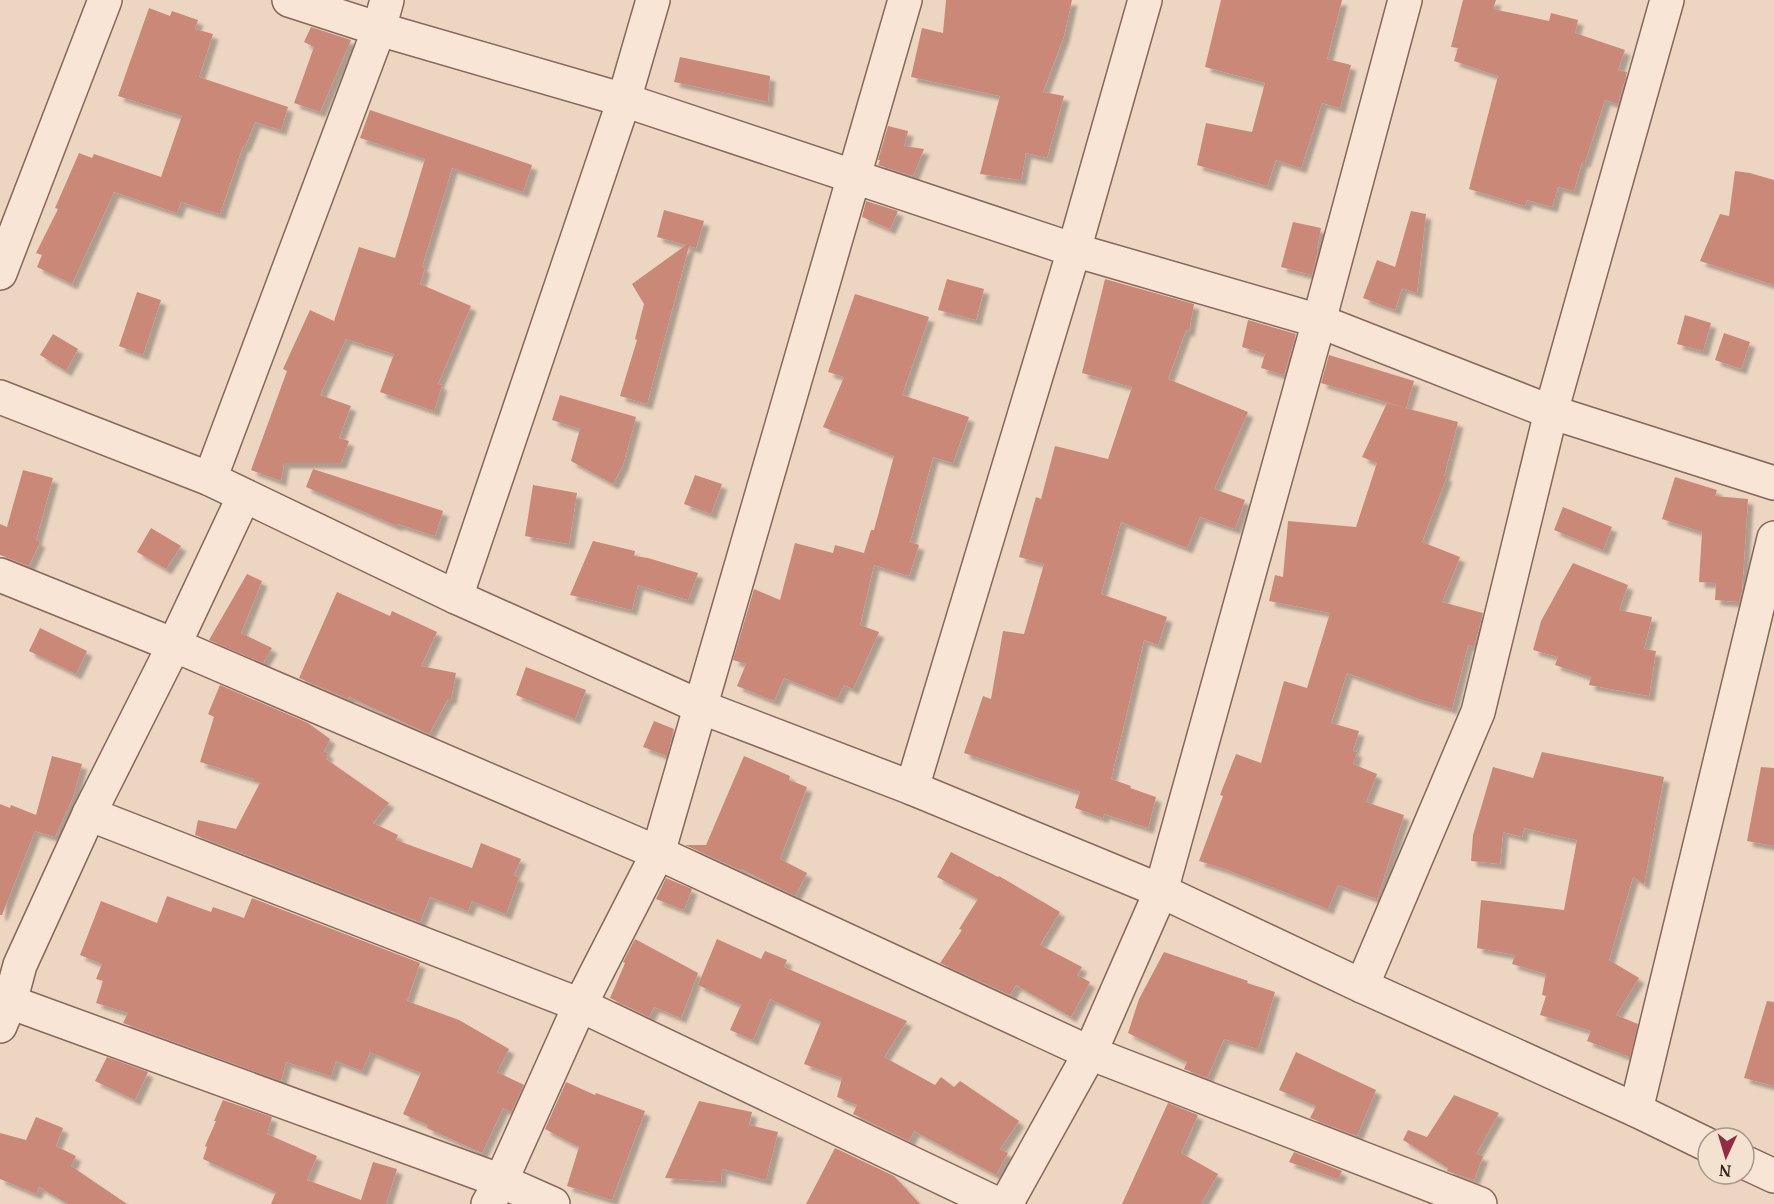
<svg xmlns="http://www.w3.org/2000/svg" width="1774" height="1204" font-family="'PT Serif',serif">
	<defs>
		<filter id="shadow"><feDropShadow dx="5.5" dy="5.5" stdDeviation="1.5" flood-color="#0004"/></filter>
	</defs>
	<rect width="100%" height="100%" fill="#ecd6c2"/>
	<g fill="#ca8879" filter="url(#shadow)">
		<path d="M946,0H1072L1064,36L1043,92L1064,96L1047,158L1026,153L1021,180L980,174L1000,96L911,77L922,28L943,33Z"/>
		<path d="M1221,0H1342L1327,59L1351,65L1340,108L1322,103L1301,168L1276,160L1267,186L1197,165L1206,123L1252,132L1265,83L1205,67Z"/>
		<path d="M1463,0H1496L1493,9L1549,21L1551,13L1578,20L1575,33L1625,50L1618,70L1627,72L1618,104L1605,100L1585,162H1582L1574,191L1558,187L1552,207L1527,200L1525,206L1469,189L1498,76L1454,61L1458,48L1451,47Z"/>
		<path d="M149,8L170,16L172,11L198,20L195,29L213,34L199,77L288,107L281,130L255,122L245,147L243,146L220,214L181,202L177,213L114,192L72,284L37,267L42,255L36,253L58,209L55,208L79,153L92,158L94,154L161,177L182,116L118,96Z"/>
		<path d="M311,27L351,40L320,112L294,103L314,47L304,42Z"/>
		<path d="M680,57L770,76L768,102L674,82Z"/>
		<path d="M370,110L532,165L523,192L452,168L422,267L425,268L420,284L471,306L438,384L442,385L434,411L380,392L394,354L346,339L320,395L351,406L339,438L349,441L341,463H284L281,481L251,470L287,371L283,369L310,310L334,321L359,247L395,258L425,159L360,138Z"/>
		<path d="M888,126L908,131L904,146L924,149L913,176L878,165L880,160H878Z"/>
		<path d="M1735,171L1750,173L1774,180V285L1700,261L1720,214L1729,216Z"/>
		<path d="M866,201L898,211L890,229L862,217Z"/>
		<path d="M664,210L704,221L696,248L689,246L647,404L620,396L637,340L635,339L644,304L632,284L686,245L657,237Z"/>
		<path d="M1411,211L1426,214L1417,293L1402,288L1395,310L1363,298L1377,260L1395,267Z"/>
		<path d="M1293,222L1321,228L1317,249H1318L1312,275L1281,267Z"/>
		<path d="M947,279L984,289L976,320L938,310Z"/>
		<path d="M1105,279L1194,304L1189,331L1186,330L1168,379L1248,412L1214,489L1245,500L1235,529L1200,517L1187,548L1121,522L1101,594L1167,617L1158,645L1144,640L1111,779L1131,786L1130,788L1156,797L1148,828L1104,814L1103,818L1075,808L1080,792L964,753L983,696L991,699L1003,631L1024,634L1044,564L1019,557L1036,497L1041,499L1055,446L1108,459L1132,387L1082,373Z"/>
		<path d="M137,292L161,300L143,355L119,346Z"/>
		<path d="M855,294L929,317L902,395L969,417L953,463L933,457L910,542L919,545L909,576L874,565L860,625L879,632L853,689L844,685L837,699L784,678L774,701L737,686L746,664L733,660L754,589L780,600L795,543L833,553L835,545L864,553L871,530H874L894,456L823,427L844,377L828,372Z"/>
		<path d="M1685,315L1711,323L1703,351L1677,344Z"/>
		<path d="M1248,320L1296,334L1284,375L1261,368L1265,354L1242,347Z"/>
		<path d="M1724,333L1750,342L1741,369L1715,360Z"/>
		<path d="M53,334L78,349L66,371L40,355Z"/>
		<path d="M1329,355L1414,381L1406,408L1321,383Z"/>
		<path d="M560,395L636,417L623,465L613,484L571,461L580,429L552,420Z"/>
		<path d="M1387,403L1458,422L1444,476H1447L1422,542L1460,557L1442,602L1483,613L1474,647L1468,645L1452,709L1422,700L1347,673L1331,723L1359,731L1353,751L1357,752L1353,764L1377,774L1366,802L1404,815L1377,899L1338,885L1328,909L1225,869L1199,861L1223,796L1220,795L1236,754L1261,763L1284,681L1307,688L1330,613L1269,601L1275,575L1283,577L1288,521L1356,527L1377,463L1362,457Z"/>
		<path d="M313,469L443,511L435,536L398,524L397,526L306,487Z"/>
		<path d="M23,470L53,478L36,540L40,542L29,566L0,555V524L7,527Z"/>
		<path d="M695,475L722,484L711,514L684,504Z"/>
		<path d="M1675,477L1717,490L1715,496L1748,499L1742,591L1739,602L1715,600L1716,583L1699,582L1702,532L1662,519Z"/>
		<path d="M533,485L577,493L569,544L525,536Z"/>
		<path d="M1563,507L1612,527L1603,550L1554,530Z"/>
		<path d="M151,528L181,546L166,569L137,552Z"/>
		<path d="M593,541L635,551L634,556L648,558L698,573L688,600L638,585L632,610L570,595Z"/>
		<path d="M1573,563L1628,585L1619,610L1652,617L1644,649L1656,651L1649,696L1589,685L1591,677L1555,665L1558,657L1533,650L1541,621Z"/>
		<path d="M247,574L262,581L241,633L272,648L263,663L209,640Z"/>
		<path d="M337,592L390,616L392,611L437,632L421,666L456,673L451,699H448L429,734L349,697L348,699L299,678Z"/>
		<path d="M40,628L87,651L76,674L29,651Z"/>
		<path d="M526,667L586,690L575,719L516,695Z"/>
		<path d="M220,685L308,723L330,739L324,751L328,753L326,759L389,803L373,823L398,835L396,840L472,868L481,843L521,859L514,875L519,878L506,914L472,901L468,911L430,897L420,922L195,835L198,820L236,829L260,783L253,781L254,779L200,762L214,717L208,714Z"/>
		<path d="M654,721L674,729L667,756L643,747Z"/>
		<path d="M1542,752L1664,777L1644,884L1633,877L1609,960L1639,978L1616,1015L1638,1024L1630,1057L1587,1041L1591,1031L1540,1015L1546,996L1542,995L1546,974L1512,964L1515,955L1477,948L1481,900L1564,910L1577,840L1524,828L1522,837L1503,832L1500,864L1471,861L1473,835L1493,767L1533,778Z"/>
		<path d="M52,756L82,764L73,797L55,837L35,831L2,915H0V804L10,808L11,805L36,815Z"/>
		<path d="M744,756L790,776L789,780L807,787L780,859L807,873L795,896L741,869L740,870L685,845H706Z"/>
		<path d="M1761,767L1774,768V846L1747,841Z"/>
		<path d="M951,852L998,877L999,876L1060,912L1040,945L1082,967L1077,975L1090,982L1071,1017L1016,985L1010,995L940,963L962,930L959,929L978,899L937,877Z"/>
		<path d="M666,878L692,889L684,910L656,899Z"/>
		<path d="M167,896L211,912L213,907L244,918L252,898L420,963L407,1001L459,1020L509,1049L497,1072L524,1085L511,1112L503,1108L482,1153L427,1128L428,1125L403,1114L421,1073L370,1052L362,1071L336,1061L331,1076L286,1062L281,1081L123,1023L128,1013L96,1003L103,981L96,979L102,964L80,955L101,901L157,923Z"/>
		<path d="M635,939L698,973L681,1018L654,1007L649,1017L610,998L625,963L623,962Z"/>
		<path d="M717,939L761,959L765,951L787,960L784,967L907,1021L884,1057L935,1085L941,1077L954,1087L960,1081L1019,1121L1000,1149L1008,1153L996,1175L914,1131L909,1141L853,1114L857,1105L837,1097L842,1078L804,1064L821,1022L770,999L753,1040L730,1030L741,1005L698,985Z"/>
		<path d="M1164,952L1248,981L1247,983L1275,992L1258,1049L1224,1039L1207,1078L1184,1069L1187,1062L1128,1033L1139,999Z"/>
		<path d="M1767,1001L1774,1002V1086L1744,1078Z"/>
		<path d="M1296,1052L1376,1090L1357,1136L1310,1118L1316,1106L1279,1090Z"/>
		<path d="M107,1057L148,1072L135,1100L95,1081Z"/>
		<path d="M566,1082L595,1095L596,1093L645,1111L612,1200L567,1186L579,1147L545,1129Z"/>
		<path d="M1454,1095L1499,1113L1476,1154L1483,1156L1474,1180L1447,1171L1448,1168L1403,1140L1408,1130L1427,1137Z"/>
		<path d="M223,1100L272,1117L267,1134L317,1156L307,1180L361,1200L373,1162L397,1169L386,1204H271L276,1192L203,1159L207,1147L205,1146L216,1121H214Z"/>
		<path d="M699,1101L752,1112L749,1125L778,1132L766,1180L722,1169L721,1182L665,1178Z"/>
		<path d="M1168,1103L1198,1115L1181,1153L1218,1174L1201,1204H1122Z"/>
		<path d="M36,1117L63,1128L56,1146L76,1156L71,1166L127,1204H68L39,1187L36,1194L0,1179V1133L26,1140Z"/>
		<path d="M835,1148L894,1176L920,1204H806Z"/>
		<path d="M1294,1152L1342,1171L1338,1179L1289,1162Z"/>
	</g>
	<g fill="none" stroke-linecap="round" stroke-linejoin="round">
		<defs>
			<g id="minor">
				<path d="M289,0L379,29L624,100L1074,250L1319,321L1551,412L1774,483"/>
				<path d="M0,273L105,0"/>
				<path d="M0,397L210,479L456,597L701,707L912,788L1161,891L1362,986L1636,1110L1708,1145"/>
				<path d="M210,479L379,29L387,0"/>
				<path d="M0,575L174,645L658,853L1090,1053L1480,1204"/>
				<path d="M456,597L624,100L653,0"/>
				<path d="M912,788L1074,250L1145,0"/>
				<path d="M89,814L580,1005L997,1204"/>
				<path d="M1362,986L1478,712L1551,412L1667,0"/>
				<path d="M10,1002L501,1181L553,1204"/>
				<path d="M0,1026L10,1002L20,965L89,814L174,645L244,496"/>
				<path d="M1636,1110L1774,538"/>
				<path d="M1744,1162L1774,1176"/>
				<path d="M488,1204L501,1181L580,1005L658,853L905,0"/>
				<path d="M1006,1204L1090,1053L1161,891L1319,321L1405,0"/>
			</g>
		</defs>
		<use href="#minor" stroke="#86675a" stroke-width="36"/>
		<use href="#minor" stroke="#f8e5d5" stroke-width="33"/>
	</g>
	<g transform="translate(1726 1156) rotate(184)"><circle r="28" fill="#f4e2d1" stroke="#a89689" stroke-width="1.5"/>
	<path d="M0-4.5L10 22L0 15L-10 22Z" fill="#932b44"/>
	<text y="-9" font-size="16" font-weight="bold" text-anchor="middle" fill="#36241e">N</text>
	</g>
</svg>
